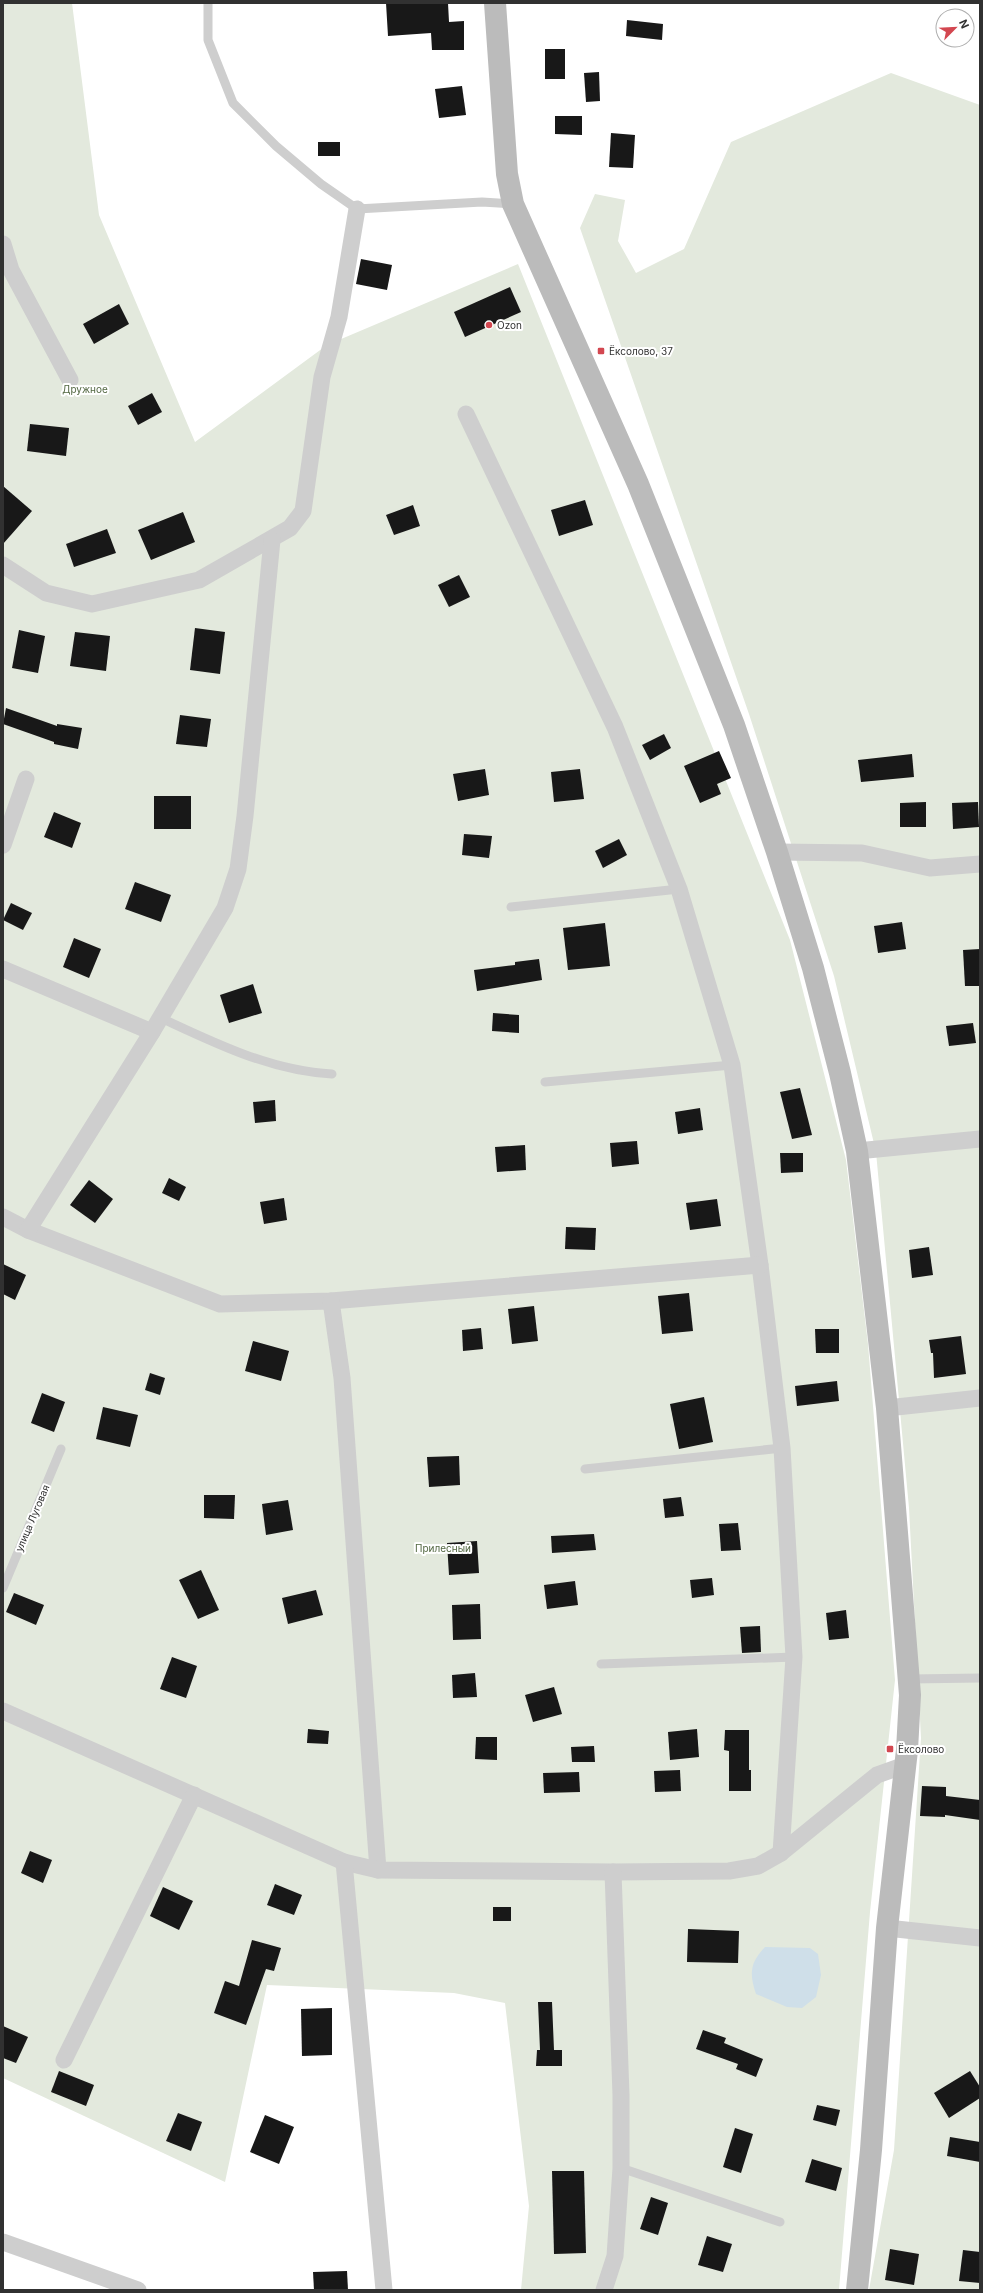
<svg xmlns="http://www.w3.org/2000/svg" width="983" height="2293" font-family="Inter,sans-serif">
	<rect width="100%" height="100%" fill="#fff"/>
	<g fill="#e3e9dd">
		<path d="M3,3H72L99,215L195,442L327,345L518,264L790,940L846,1160L868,1344L895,1680L870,1912L839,2290H521L529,2206L505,2003L454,1993L267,1985L225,2182L3,2078Z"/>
		<path d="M891,73L980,105V2290H869L894,2150L921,1738L909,1508L876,1152L834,976L749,714L580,228L595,194L625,200L618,241L636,273L684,249L731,142Z"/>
	</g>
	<path fill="#cfdfe9" d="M765,1947L810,1948L818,1954L821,1975L816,1997L802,2008L787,2007L756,1994C749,1973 750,1963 765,1947Z"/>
	<g fill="#181818">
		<path d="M386,3H448L449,22L464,21V50H432L431,33L388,36Z"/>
		<path d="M627,20L663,24L662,40L626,36Z"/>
		<rect x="545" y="49" width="20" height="30"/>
		<path d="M599,72L600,101L586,102L584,73Z"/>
		<path d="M462,86L466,115L439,118L435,89Z"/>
		<path d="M555,116H582V135L555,134Z"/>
		<path d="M611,133L635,135L633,168L609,167Z"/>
		<rect x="318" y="142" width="22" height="14"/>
		<path d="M361,259L392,265L387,290L356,284Z"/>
		<path d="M510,287L521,312L465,337L454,312Z"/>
		<path d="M119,304L129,324L94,344L83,324Z"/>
		<path d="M152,393L162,412L138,425L128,406Z"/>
		<path d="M30,424L69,428L66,456L27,451Z"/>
		<path d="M3,486L32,511L3,544Z"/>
		<path d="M585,500L593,525L559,536L551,510Z"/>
		<path d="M413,505L420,526L394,535L386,515Z"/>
		<path d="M183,512L195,542L151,560L138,530Z"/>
		<path d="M107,529L116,553L74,567L66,544Z"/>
		<path d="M459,575L470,597L449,607L438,585Z"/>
		<path d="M195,628L225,632L220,674L190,670Z"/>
		<path d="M19,630L45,636L38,673L12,668Z"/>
		<path d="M75,632L110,636L106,671L70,666Z"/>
		<path d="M6,708L57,726V724L82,728L78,749L54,744V742L3,724Z"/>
		<path d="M180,715L211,719L207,747L176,744Z"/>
		<path d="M664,734L671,748L650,760L642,745Z"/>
		<path d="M719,751L731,778L717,784L721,794L700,803L684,766Z"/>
		<path d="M912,754L914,777L861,782L858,760Z"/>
		<path d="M485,769L489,795L458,801L453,774Z"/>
		<path d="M580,769L584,799L554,802L551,772Z"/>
		<rect x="154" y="796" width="37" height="33"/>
		<path d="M926,802V827H900V803Z"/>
		<path d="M978,802L979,827L953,829L952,803Z"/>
		<path d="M54,812L81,823L72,848L44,837Z"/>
		<path d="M464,834L492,836L489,858L462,855Z"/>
		<path d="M619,839L627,855L603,868L595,851Z"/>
		<path d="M135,882L171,895L161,922L125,909Z"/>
		<path d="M11,903L32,913L23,930L3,920Z"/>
		<path d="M902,922L906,949L878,953L874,926Z"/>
		<path d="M605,923L610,966L568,970L563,928Z"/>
		<path d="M74,938L101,949L89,978L63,967Z"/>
		<path d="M980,949V986H965L963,950Z"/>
		<path d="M539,959L542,980L477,991L474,970L515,965V962Z"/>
		<path d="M253,984L262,1013L229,1023L220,995Z"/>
		<path d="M493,1013L519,1015V1033L492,1031Z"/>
		<path d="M973,1023L976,1043L949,1046L946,1026Z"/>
		<path d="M800,1088L812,1135L792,1139L780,1092Z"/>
		<path d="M275,1100L276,1121L255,1123L253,1102Z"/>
		<path d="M700,1108L703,1130L678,1134L675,1112Z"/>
		<path d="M637,1141L639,1164L612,1167L610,1143Z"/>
		<path d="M525,1145L526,1170L497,1172L495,1147Z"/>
		<path d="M780,1153H803V1172L781,1173Z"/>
		<path d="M169,1178L186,1187L179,1201L162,1193Z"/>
		<path d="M89,1180L113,1199L95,1223L70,1205Z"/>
		<path d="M284,1198L287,1220L264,1224L260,1202Z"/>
		<path d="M717,1199L721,1226L690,1230L686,1203Z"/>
		<path d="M566,1227L596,1228L595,1250L565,1249Z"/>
		<path d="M929,1247L933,1275L912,1278L909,1250Z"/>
		<path d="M3,1264L26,1275L15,1300L3,1294Z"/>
		<path d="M689,1293L693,1331L662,1334L658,1296Z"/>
		<path d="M534,1306L538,1341L512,1344L508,1309Z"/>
		<path d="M481,1328L483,1349L463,1351L462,1330Z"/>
		<path d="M815,1329H839V1353H816Z"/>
		<path d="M961,1336L966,1374L934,1378L933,1353H931L929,1340Z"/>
		<path d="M253,1341L289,1351L281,1381L245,1371Z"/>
		<path d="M150,1373L165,1378L160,1395L145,1390Z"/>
		<path d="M837,1381L839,1401L797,1406L795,1386Z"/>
		<path d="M42,1393L65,1402L54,1432L31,1423Z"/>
		<path d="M704,1397L713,1442L679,1449L670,1404Z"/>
		<path d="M103,1407L138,1415L130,1447L96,1439Z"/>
		<path d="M459,1456L460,1485L429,1487L427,1457Z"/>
		<path d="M204,1495H235L234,1519L204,1518Z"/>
		<path d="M681,1497L684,1516L665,1518L663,1499Z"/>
		<path d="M288,1500L293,1530L266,1535L262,1504Z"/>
		<path d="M738,1523L741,1550L721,1551L719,1524Z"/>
		<path d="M594,1534L596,1550L552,1553L551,1536Z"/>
		<path d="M477,1541L479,1573L449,1575L447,1543Z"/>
		<path d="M201,1570L219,1610L198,1619L179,1580Z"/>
		<path d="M712,1578L714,1595L692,1598L690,1580Z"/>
		<path d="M575,1581L578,1605L547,1609L544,1585Z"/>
		<path d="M316,1590L323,1615L288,1624L282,1598Z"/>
		<path d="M14,1593L44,1605L36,1625L6,1612Z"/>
		<path d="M480,1604L481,1639L453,1640L452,1605Z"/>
		<path d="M846,1610L849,1638L829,1640L826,1613Z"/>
		<path d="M760,1626L761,1652L742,1653L740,1627Z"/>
		<path d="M172,1657L197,1666L186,1698L160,1689Z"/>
		<path d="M475,1673L477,1697L453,1698L452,1675Z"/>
		<path d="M554,1687L562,1714L533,1722L525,1695Z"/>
		<path d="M308,1729L329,1731L328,1744L307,1743Z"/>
		<path d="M697,1729L699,1757L670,1760L668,1732Z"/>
		<path d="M725,1730H749V1770H751V1791H729V1751L724,1750Z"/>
		<path d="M476,1737H497V1760L475,1759Z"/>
		<path d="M594,1746L595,1762H572L571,1747Z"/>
		<path d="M680,1770L681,1791L655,1792L654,1771Z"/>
		<path d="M579,1772L580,1792L544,1793L543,1773Z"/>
		<path d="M922,1786L946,1787V1796L980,1800V1820L945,1815V1817L920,1816Z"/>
		<path d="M30,1851L52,1860L43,1883L21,1873Z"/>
		<path d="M275,1884L302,1895L294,1915L267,1905Z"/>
		<path d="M163,1887L193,1901L179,1930L150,1916Z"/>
		<rect x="493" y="1907" width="18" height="14"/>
		<path d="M688,1929L739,1931L738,1963L687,1962Z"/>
		<path d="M252,1940L281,1948L274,1971L266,1969L246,2025L214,2013L225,1981L239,1986Z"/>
		<path d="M538,2002H552L554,2050H562V2066H536L537,2050H540Z"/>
		<path d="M332,2008V2055L302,2056L301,2009Z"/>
		<path d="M3,2026L28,2037L16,2063L3,2058Z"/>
		<path d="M703,2030L726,2038L724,2043L763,2059L756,2077L736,2069L738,2064L696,2049Z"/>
		<path d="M59,2071L94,2085L86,2106L51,2092Z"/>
		<path d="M970,2071L980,2087V2098L949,2118L934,2093Z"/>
		<path d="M817,2105L840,2110L836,2126L813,2120Z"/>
		<path d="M178,2113L202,2122L191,2151L166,2141Z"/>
		<path d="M265,2115L294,2127L279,2164L250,2152Z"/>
		<path d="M735,2128L753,2134L741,2173L723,2167Z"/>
		<path d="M950,2137L980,2142V2162L947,2156Z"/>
		<path d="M812,2159L842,2168L836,2191L805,2182Z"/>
		<path d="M552,2171H584L586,2253L554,2254Z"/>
		<path d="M651,2197L668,2203L658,2235L640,2229Z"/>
		<path d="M707,2236L732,2244L723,2272L698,2265Z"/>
		<path d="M890,2249L919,2254L914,2285L885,2280Z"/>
		<path d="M963,2250L980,2252V2283L959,2281Z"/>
		<path d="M347,2271L348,2290H314L313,2272Z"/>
	</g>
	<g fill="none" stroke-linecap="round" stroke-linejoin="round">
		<g stroke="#cecece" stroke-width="9">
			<path d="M208,3V40L233,103L276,146L321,184L357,209L482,202L513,204"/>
			<path d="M511,907L679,889"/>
			<path d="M161,1018C215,1043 271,1071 332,1074"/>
			<path d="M545,1082L732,1065"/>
			<path d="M585,1469L782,1448"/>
			<path d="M3,1588L61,1449"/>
			<path d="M601,1664L794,1657"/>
			<path d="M910,1679L980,1678"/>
			<path d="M621,2168L780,2222"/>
		</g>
		<g stroke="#cecece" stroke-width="17">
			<path d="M3,244L11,270L70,380"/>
			<path d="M466,414L615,727L679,889L732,1065L760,1265L782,1448L794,1657L781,1853"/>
			<path d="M3,565L46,593L92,604L199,580L290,528L303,511L322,377L339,317L357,209"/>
			<path d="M3,845L26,779"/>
			<path d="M777,852L862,853L930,868L980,864"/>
			<path d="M3,969L152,1032"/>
			<path d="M857,1151L980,1139"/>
			<path d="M3,1217L28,1230L220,1304L331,1301L760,1265"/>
			<path d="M28,1230L152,1032L225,908L238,869L245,816L272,540"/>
			<path d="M331,1301L342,1378L378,1870"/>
			<path d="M887,1408L980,1398"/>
			<path d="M3,1711L344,1862L378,1870L613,1872L729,1871L758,1866L781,1853L877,1775L905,1765"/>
			<path d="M344,1862L384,2290"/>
			<path d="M887,1928L980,1938"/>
			<path d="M64,2060L194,1795"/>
			<path d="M3,2242L138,2290"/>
			<path d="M604,2290L615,2256L621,2168V2095L613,1872"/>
		</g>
		<path stroke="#bbb" stroke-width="22" d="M495,3L507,174L513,204L638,484L734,725L777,852L813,968L840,1073L857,1151L887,1408L910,1695L907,1750L887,1928L871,2150L857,2290"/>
	</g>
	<g fill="#d34750" stroke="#fff" stroke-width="1.5">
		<circle cx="489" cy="325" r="4"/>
		<rect x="597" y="347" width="8" height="8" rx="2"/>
		<rect x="886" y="1745" width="8" height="8" rx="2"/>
	</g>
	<g text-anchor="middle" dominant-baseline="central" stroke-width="4" stroke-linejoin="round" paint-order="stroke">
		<g font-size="10" fill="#313131" stroke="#fff" text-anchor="start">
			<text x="497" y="325">Ozon</text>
			<text x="609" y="351">Ёксолово, 37</text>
			<text x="898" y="1749">Ёксолово</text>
		</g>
		<g font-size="10" fill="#536842" stroke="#fff">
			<text x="85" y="389">Дружное</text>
			<text x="443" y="1548">Прилесный</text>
		</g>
		<g font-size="10" fill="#313131" stroke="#fff">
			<text transform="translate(32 1518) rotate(-67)">улица Луговая</text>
		</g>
	</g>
	<rect width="983" height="2293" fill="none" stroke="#313131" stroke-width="8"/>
	<g transform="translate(955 28) rotate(66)"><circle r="19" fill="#ffffff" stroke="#adadad"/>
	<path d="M0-3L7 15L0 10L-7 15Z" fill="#d34750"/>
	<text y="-6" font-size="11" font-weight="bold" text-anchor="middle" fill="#313131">N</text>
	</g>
</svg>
